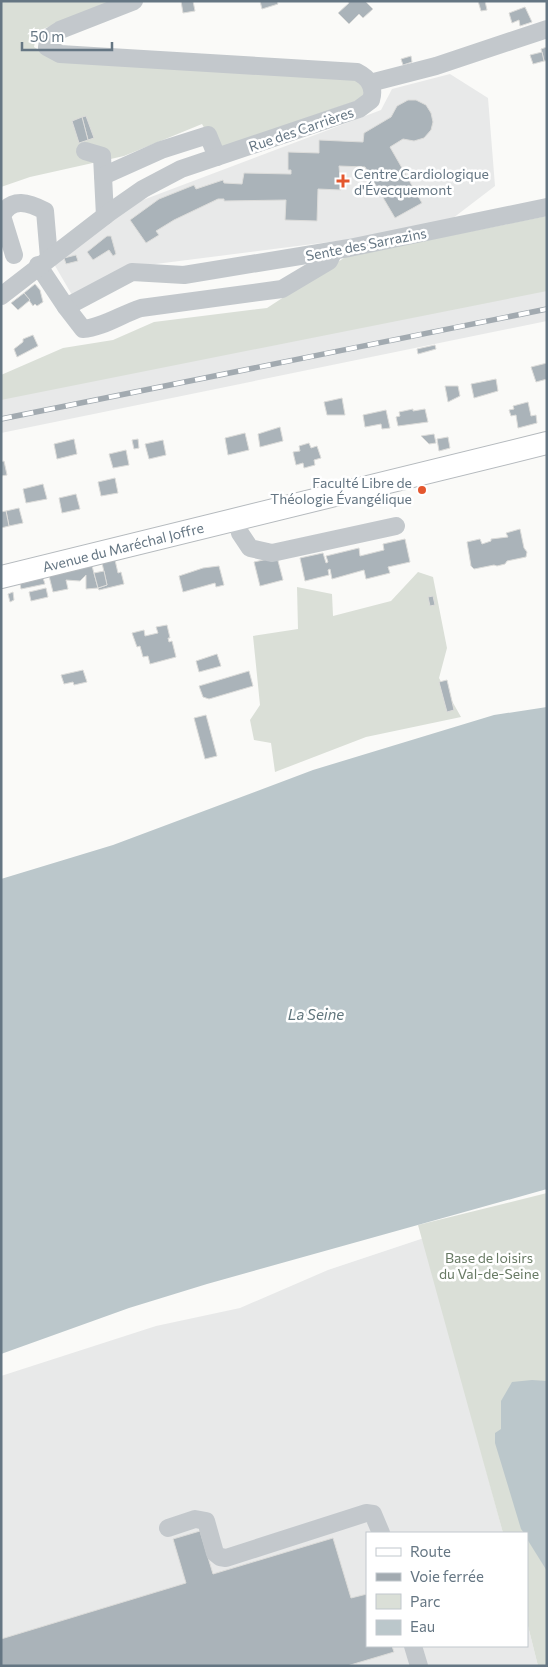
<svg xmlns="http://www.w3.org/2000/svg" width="548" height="1667" font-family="Commissioner,sans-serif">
	<rect width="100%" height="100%" fill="#fafaf8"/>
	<g fill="#e8e9e9">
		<path d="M450,74L488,98L495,186L440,228L124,268L72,295L54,264L127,206L381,110L392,89Z"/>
		<path d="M547,280V321L1,433V394Z"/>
		<path d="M424,1238L503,1533H367V1646H527V1622L538,1666H1V1376L156,1326L240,1308L328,1270Z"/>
	</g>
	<g fill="#dadfd7">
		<path d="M1,1H115L43,29L36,37L34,47L45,54L356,78L364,90L362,99L216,149L202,124L124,156L30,177L1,187Z"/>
		<path d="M547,216V291L1,400V375L63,348L113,340L154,322L267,308L347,256Z"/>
		<path d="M418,572L433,577L447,648L439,678L461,717L366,737L275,772L271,743L254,740L250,720L260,705L253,636L298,629L297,587L332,594L333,616L391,601Z"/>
		<path d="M547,1193V1666H538L527,1622V1533H503L418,1225Z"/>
	</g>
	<g fill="#bbc7cb">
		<path d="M547,707V1189L207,1284L129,1308L1,1354V879L113,845L313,770L494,715Z"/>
		<path d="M532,1380L547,1381V1571L527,1539V1533H524L521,1529L495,1443V1433L501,1429V1401L512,1382Z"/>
	</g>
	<g fill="#aab3b9" stroke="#dcdcda">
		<path d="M181,1H193L195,11L183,13Z"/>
		<path d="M260,1H277L278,4L262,9Z"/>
		<path d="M348,1H365L373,9L363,18L359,14L349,24L338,13L349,3Z"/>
		<path d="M478,1H485L487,10L481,11Z"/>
		<path d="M525,7L532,22L520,26L519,20L512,23L509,13Z"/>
		<path d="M547,47V61H544L541,49Z"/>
		<path d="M542,52L544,61L533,64L530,55Z"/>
		<path d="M411,56L412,62L403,65L401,59Z"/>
		<path d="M408,100H416L426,105L431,113L433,122L431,130L424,138L414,141L403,139L390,147L422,203L395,218L365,167L339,166L341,190L318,189L317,221L285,220L286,200L224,201V199H218L174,220L156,231L159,235L146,243L130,220L159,199L194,185L196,189L223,180L224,183L242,184L244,173L291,174V170H288V152L319,153V140L363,142L364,133L391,117L397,106Z"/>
		<path d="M86,116L94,138L88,140L82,117Z"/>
		<path d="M82,117L88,140L79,143L72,121Z"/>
		<path d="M107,236H111L116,254L113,256L109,250L93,260L87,252Z"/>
		<path d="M76,255L78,261L66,264L64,258Z"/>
		<path d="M35,284L40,290L43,302L37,306L35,304L33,306L24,293Z"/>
		<path d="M24,293L30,300L18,310L11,303Z"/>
		<path d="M33,335L38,346L17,357L14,349L23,342V339Z"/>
		<path d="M435,345L436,349L418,354L417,349Z"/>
		<path d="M547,363V379L536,382L531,367Z"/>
		<path d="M496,379L498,391L474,398L471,384Z"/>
		<path d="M445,386H458L460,396L448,402Z"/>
		<path d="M342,398L345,415H327L324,402Z"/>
		<path d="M528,402L531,416L536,415L537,423L518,428L516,415L511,416L509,410L514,409L513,406Z"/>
		<path d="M413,409V411L425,409L428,422L398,426L396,417L400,416L399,412Z"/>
		<path d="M386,410L390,428L382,429L381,424L365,427L363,415Z"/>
		<path d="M280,427L283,441L260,447L258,434Z"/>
		<path d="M245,433L249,450L228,455L225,438Z"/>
		<path d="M434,434L436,443L429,444L421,436Z"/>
		<path d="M448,437L450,448L439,451L437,439Z"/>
		<path d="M74,439L77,454L57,459L54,444Z"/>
		<path d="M138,439L139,448L134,449L132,440Z"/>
		<path d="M163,440L166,455L149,459L145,444Z"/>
		<path d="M309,443L311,448L317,446L321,458L314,460L315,465L304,468L303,463L296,465L293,452L300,451L299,446Z"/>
		<path d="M126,450L129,465L113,468L109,454Z"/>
		<path d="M4,461L7,475L1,476V462Z"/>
		<path d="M115,478L118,493L101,496L98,482Z"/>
		<path d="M43,484L47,499L26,503L23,489Z"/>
		<path d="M76,494L80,509L62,513L59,498Z"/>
		<path d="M19,508L23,523L9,526L6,511Z"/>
		<path d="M6,511L9,526L1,528V512Z"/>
		<path d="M520,529L524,548L527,552L526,557L507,561L505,564L497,566L494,565L474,569L471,566L467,542L480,539L482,544L491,541V539L508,537L506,533Z"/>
		<path d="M405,539L410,562L388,567L390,573L366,579L364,570L332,579L330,569L328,570L329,575L305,581L300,558L323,553L326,563L328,562L326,556L359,548L360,556L384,550L383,544Z"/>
		<path d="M277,557L283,580L260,586L254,562Z"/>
		<path d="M115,560L118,573L121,572L124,584L99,590L98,588L107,585L102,563Z"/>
		<path d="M92,566L98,588L86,589V575L80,581L66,580L68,589L53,592L49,576Z"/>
		<path d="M219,566L224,585L216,587L215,583L183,592L179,576L203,568Z"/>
		<path d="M104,571L107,585L98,588L94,573Z"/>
		<path d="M43,578L45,584L21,589L20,584Z"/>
		<path d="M46,588L48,597L31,601L29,592Z"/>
		<path d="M13,592L14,600L10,602L8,594Z"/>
		<path d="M433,596L435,605L430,606L428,597Z"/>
		<path d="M167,625L170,638H168L169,642L172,641L176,657L150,664L148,656L143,657L140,646L137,647L132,633L144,630L145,636L158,633L156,627Z"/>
		<path d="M217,654L221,666L199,672L196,661Z"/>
		<path d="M83,670L87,682L74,685L73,682L64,684L61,675Z"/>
		<path d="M249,671L253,686L209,699L203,697L199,686Z"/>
		<path d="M447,680L454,710L447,712L439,682Z"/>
		<path d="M206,715L217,756L205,759L194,718Z"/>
		<path d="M200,1531L213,1574L333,1538L351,1598L367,1594V1646H392L394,1652L347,1666H1V1639L186,1583L173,1539Z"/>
	</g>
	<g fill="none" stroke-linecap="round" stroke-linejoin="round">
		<defs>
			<path id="major" d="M1,577L547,443"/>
		</defs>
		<use href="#major" stroke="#b5babe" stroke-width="24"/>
		<g stroke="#c3c8cc" stroke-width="18">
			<path d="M370,83L436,66L547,29"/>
			<path d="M85,151L102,156L105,216"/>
			<path d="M103,176L161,150L208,135L217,157"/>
			<path d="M14,255L2,216C11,196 30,203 45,211L49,258"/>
			<path d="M38,265L66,307L132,272L184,275L349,248L547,207"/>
			<path d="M1,296L110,212L143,189L181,169L359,109L371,100C375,87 369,78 357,72L60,54L47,47L49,37L60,30L134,1"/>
			<path d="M66,307L83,329C102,328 122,314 141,308L282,289L329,261L334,251"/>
			<path d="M236,518L240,533L250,548L272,553L396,526"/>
			<path d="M168,1528L195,1519L206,1521L215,1553L220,1557L226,1558L366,1513L373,1514L381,1533"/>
			<path d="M413,1646L419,1666"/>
		</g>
		<use href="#major" stroke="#fff" stroke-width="22"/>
		<defs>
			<path id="rail" d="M1,419L547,309"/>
		</defs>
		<use href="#rail" stroke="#a2aab0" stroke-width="5.5"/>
		<use href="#rail" stroke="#fff" stroke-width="4" stroke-dasharray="11" stroke-linecap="butt"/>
	</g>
	<g fill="#e4572e" stroke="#fff" stroke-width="2">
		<path d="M340.5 173.5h5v5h5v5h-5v5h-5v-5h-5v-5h5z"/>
		<circle cx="422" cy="490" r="5"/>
	</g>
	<g text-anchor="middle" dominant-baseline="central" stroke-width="5" stroke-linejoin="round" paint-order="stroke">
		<g font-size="14" fill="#657683" stroke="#fff">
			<text transform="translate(301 129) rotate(-19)">Rue des Carrières</text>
			<text transform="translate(366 244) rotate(-11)">Sente des Sarrazins</text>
			<text transform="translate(123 547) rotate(-14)">Avenue du Maréchal Joffre</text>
		</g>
		<g font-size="14" fill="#657683" stroke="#fff" text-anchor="start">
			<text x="354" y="173">Centre Cardiologique<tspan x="354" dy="16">d'Évecquemont</tspan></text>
			<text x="412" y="482" text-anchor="end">Faculté Libre de<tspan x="412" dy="16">Théologie Évangélique</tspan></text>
		</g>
		<g font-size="14" fill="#687a64" stroke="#fff">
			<text x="489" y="1257">Base de loisirs<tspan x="489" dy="16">du Val-de-Seine</tspan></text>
		</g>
		<g font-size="15" font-style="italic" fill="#60757c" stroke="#fff">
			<text x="316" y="1014">La Seine</text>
		</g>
	</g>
	<rect width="548" height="1667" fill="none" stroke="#657683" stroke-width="5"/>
	<rect x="366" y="1532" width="162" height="115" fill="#ffffff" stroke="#c1c8cd"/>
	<rect x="376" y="1548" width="25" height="8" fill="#ffffff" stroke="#c1c8cd"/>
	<text x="410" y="1557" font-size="15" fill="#657683">Route</text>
	<rect x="376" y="1573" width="25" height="8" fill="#a2aab0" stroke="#c1c8cd"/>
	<text x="410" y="1582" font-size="15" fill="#657683">Voie ferrée</text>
	<rect x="376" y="1594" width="25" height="15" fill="#dadfd7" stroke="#c1c8cd"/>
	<text x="410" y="1607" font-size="15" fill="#657683">Parc</text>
	<rect x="376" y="1620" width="25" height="15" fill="#bbc7cb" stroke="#c1c8cd"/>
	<text x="410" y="1632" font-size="15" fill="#657683">Eau</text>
	<path d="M22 42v8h90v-8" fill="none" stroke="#657683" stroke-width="2.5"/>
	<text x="30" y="42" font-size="15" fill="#657683" stroke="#ffffff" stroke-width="4" paint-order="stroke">50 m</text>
</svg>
